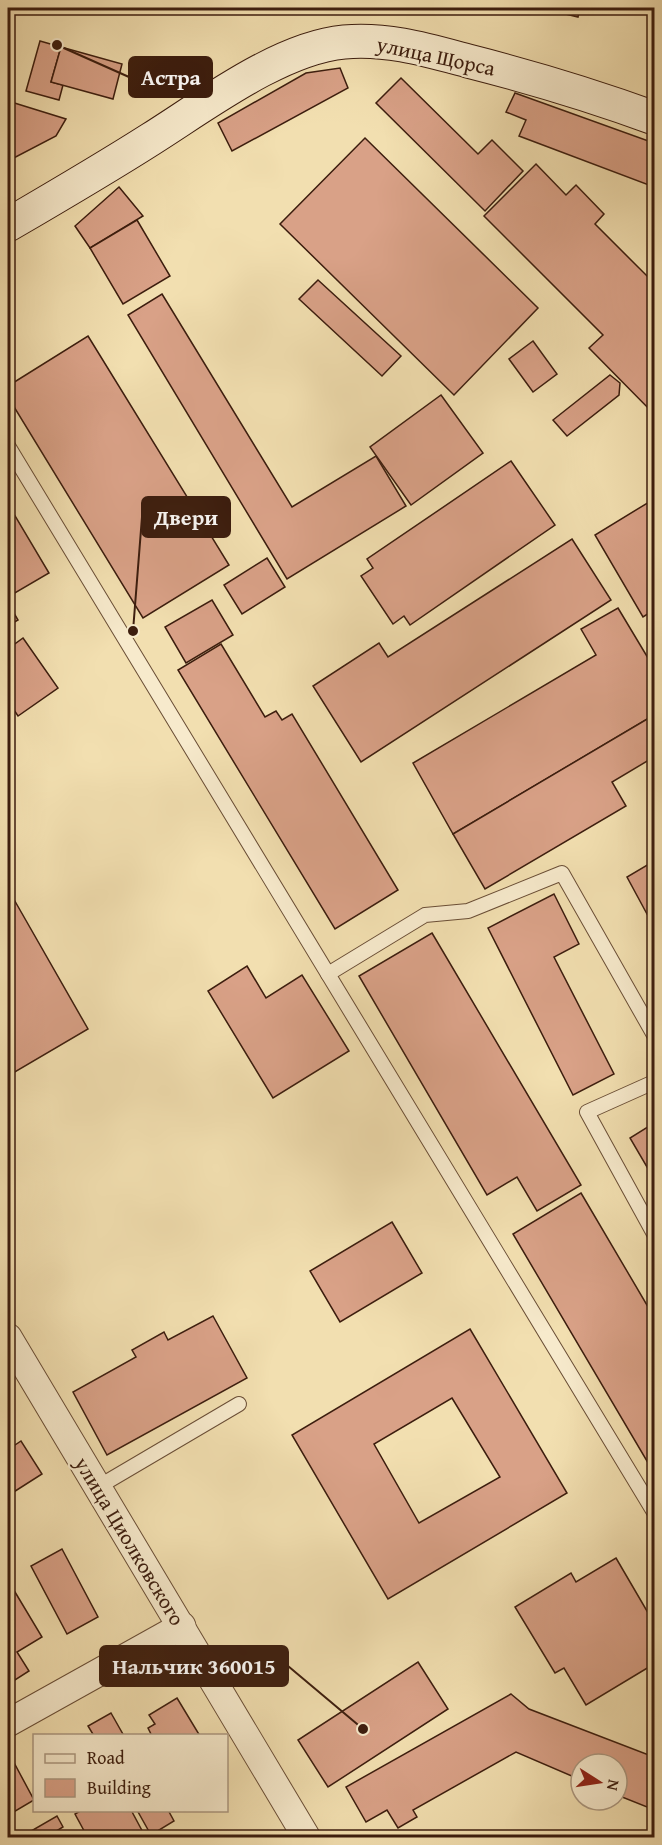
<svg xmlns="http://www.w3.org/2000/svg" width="662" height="1845" font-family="'Gentium Book Plus',serif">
	<rect width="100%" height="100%" fill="#f2dfb0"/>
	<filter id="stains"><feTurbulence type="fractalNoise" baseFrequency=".00333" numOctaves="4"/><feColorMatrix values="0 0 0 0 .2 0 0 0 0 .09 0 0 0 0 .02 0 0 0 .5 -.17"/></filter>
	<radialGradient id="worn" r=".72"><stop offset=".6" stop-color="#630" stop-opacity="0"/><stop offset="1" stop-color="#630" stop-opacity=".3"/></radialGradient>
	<g fill="#d9a187" stroke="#3c1d0e" stroke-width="1.5" fill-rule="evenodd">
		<path d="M499,8H526L525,14Z"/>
		<path d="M541,8H580L578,17Z"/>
		<path d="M40,41L61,47L51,82L63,85L59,100L26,91Z"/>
		<path d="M61,47L122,64L113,99L51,82Z"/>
		<path d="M340,68L348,88L232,151L218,123L306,73Z"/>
		<path d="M401,78L478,154L492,140L523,171L485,211L376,103Z"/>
		<path d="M515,93L654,143V187L519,136L526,120L506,112Z"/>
		<path d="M8,101L66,119L56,136L8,161Z"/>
		<path d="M365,138L538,308L454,395L280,224Z"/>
		<path d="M536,164L566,195L576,185L604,214L595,224L650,279L654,274V414L589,348L603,335L484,216Z"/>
		<path d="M119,187L143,216L90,248L75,226Z"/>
		<path d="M137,220L170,276L123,304L90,248Z"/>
		<path d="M318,280L401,356L382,376L299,299Z"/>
		<path d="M162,294L292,507L376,456L406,506L287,579L128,315Z"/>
		<path d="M88,336L229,565L143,618L8,397V386Z"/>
		<path d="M533,341L557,374L533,392L509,359Z"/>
		<path d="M610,375L620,383L619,395L567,436L553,420Z"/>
		<path d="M441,395L483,453L411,505L370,447Z"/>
		<path d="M511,461L555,525L410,625L404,616L393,624L361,576L373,568L367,559Z"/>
		<path d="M654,499V610L643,617L595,535Z"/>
		<path d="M8,504L49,573L8,597Z"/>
		<path d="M572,539L611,600L361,762L313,686L379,643L388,657Z"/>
		<path d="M267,558L285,587L242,614L224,585Z"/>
		<path d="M212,600L233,635L186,663L165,627Z"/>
		<path d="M8,603L18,620L8,626Z"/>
		<path d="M618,608L654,668V715L453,834L413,763L596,655L581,629Z"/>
		<path d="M23,638L58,688L18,716L8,701V649Z"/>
		<path d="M221,644L265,717L276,711L282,720L292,714L398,890L335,929L178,670Z"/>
		<path d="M654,715V757L612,782L626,806L485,889L453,834Z"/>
		<path d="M654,861V927L627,877Z"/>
		<path d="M8,889L88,1029L8,1076Z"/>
		<path d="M554,894L579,944L554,957L614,1074L573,1095L488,928Z"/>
		<path d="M432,933L581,1185L537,1211L517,1177L487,1195L359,976Z"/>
		<path d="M247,966L266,998L302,975L349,1051L273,1098L208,991Z"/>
		<path d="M654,1123V1179L630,1138Z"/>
		<path d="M581,1193L654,1317V1473L513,1234Z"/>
		<path d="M392,1222L422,1273L340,1322L310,1271Z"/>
		<path d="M213,1316L247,1378L107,1455L73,1392L136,1357L132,1350L164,1332L168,1340Z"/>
		<path d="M470,1329L567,1493L388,1599L292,1435ZM452,1398L500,1477L419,1523L374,1444Z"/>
		<path d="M10,1436L15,1445L21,1441L42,1474L9,1495L8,1492V1438Z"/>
		<path d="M62,1549L98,1617L67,1634L31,1566Z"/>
		<path d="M616,1558L654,1623V1664L586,1705L564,1668L555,1673L515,1607L571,1573L576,1582Z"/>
		<path d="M15,1592L42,1637L17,1652L29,1671L15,1680L8,1668V1596Z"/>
		<path d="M418,1662L448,1709L328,1787L298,1740Z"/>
		<path d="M511,1694L529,1709L654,1757V1808L652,1809L617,1795V1764H581V1780L516,1752L413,1810L417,1817L398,1828L387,1810L366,1822L346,1787Z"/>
		<path d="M177,1698L200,1736H152L148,1728L155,1724L149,1715Z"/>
		<path d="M111,1713L124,1736H94L88,1726Z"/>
		<path d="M11,1757L34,1800L12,1813L8,1806V1759Z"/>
		<path d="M82,1810H131L146,1838H88L75,1814Z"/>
		<path d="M137,1810H168L174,1821L151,1835Z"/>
		<path d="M57,1816L63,1827L45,1838H19Z"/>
	</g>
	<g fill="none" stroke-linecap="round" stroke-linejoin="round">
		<defs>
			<g id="lane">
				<path d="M8,446L654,1512"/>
				<path d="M328,974L425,915L468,911L562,873L654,1035"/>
				<path d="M654,1082L587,1112L654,1234"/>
				<path d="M98,1487L239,1404"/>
			</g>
			<g id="street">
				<path d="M8,1337L307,1838"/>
				<path d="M8,1723L182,1626"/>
			</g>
			<path id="secondary" d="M8,225C56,197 104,169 151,139C205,105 280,48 344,42C387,38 427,50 468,61C531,77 594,96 654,118"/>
		</defs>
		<use href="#lane" stroke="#6a4e36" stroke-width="16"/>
		<use href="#street" stroke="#6a4e36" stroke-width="29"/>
		<use href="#secondary" stroke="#3c1d0e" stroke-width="35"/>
		<use href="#lane" stroke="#f7eacc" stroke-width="14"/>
		<use href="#street" stroke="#f7eacc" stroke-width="27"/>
		<use href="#secondary" stroke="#f7eacc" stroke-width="33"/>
	</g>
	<g text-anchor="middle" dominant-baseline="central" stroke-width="4.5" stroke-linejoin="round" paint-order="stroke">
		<g font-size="21" fill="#3c1d0e" stroke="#f7eacc">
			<text transform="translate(436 56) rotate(12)">улица Щорса</text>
			<text transform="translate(130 1541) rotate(59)">улица Циолковского</text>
		</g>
	</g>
	<path fill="none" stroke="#3c1d0e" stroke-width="2" d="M57 45L129 77M133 631L142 517M363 1729L288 1666"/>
	<g fill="#3c1d0e" stroke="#f7eacc" stroke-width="2">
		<circle cx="57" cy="45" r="6"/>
		<circle cx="133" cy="631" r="6"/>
		<circle cx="363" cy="1729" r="6"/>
	</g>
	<g fill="#3c1d0e" stroke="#3c1d0e" stroke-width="2">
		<rect x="129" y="57" width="83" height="40" rx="6"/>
		<rect x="142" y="497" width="88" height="40" rx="6"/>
		<rect x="100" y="1646" width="188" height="40" rx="6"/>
	</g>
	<g font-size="22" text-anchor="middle" font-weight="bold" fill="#fff">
		<text x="171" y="85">Астра</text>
		<text x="186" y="525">Двери</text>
		<text x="194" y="1674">Нальчик 360015</text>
	</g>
	<rect width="662" height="1845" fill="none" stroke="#f2dfb0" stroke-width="30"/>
	<rect x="9" y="9" width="644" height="1827" fill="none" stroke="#3c1d0e" stroke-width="3"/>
	<rect x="15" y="15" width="632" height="1815" fill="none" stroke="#3c1d0e" stroke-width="1.5"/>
	<rect x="33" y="1734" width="195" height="78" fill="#f7eacc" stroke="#ac9880" stroke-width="1.5"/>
	<rect x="45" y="1754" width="30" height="9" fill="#f7eacc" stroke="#ac9880" stroke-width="1.5"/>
	<text x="87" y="1764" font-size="18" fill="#3c1d0e">Road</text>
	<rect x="45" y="1779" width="30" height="18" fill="#d9a187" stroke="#ac9880" stroke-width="1.5"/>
	<text x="87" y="1794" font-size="18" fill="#3c1d0e">Building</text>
	<g transform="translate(599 1782) rotate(102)"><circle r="28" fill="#f7eacc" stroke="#ac9880" stroke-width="1.5"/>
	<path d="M0-4.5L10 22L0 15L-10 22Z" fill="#8f2418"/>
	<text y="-9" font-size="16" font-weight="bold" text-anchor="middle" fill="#3c1d0e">N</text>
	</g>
	<rect width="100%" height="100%" filter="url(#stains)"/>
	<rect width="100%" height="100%" fill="url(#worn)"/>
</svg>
